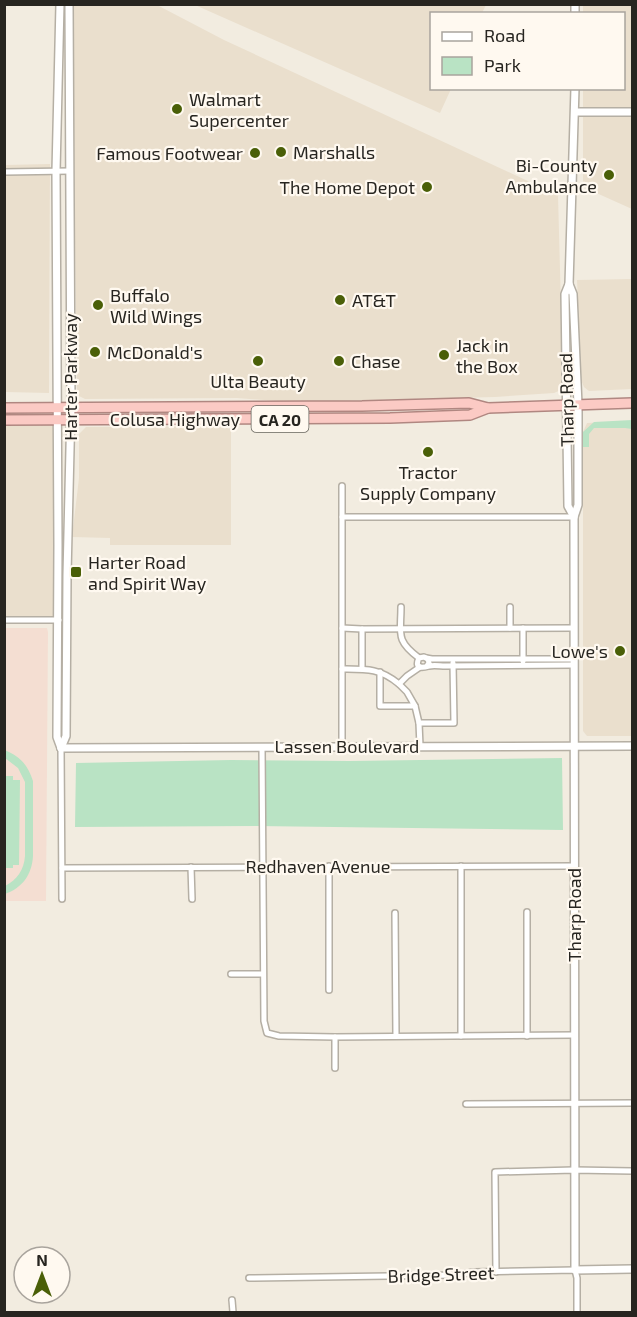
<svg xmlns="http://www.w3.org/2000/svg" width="637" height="1317" font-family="'Exo 2',sans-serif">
	<rect width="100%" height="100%" fill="#f2ece0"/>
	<g fill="#eadfcd">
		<path d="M72,5H157L224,40L558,195L563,382L561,390L554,393L495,397L338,401H278L237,398L85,399L77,395Z"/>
		<path d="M195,5H486L482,13L432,14V88L451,89L440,113Z"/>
		<path d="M583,5H632V209L583,187V89L624,88V14L583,13Z"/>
		<path d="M50,164L49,393L5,392V165Z"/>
		<path d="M632,279V389L589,391L584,387L581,380L577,280Z"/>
		<path d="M632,421V736H587L583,731V432L587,423Z"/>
		<path d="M54,424L56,545L54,618L5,617L4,425Z"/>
		<path d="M231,426V545H110V538L72,537L79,478V434L86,427Z"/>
	</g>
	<path fill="#f4ded2" d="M4,628H47L48,632L46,901H5Z"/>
	<g fill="#b9e3c4">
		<path d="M632,420V429L625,428H594L589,434V447H583V432L594,422Z"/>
		<path d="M4,750C20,756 28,765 33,781V856C32,875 22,888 5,894V886C17,880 24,870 25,856V782L18,768L5,758Z"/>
		<path d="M562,758L563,830L256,826L75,827L76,763L231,760L349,761Z"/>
		<path d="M4,776H13V780H20L19,865H13V868H5Z"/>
	</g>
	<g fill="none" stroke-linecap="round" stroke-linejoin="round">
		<defs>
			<g id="minor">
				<path d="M4,172L70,171"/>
				<path d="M342,486V746"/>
				<path d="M342,517H574"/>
				<path d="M401,607C401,634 395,640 419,658"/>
				<path d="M510,607V628"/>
				<path d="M4,620H59"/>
				<path d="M342,628L362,629"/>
				<path d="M523,628V661"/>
				<path d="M426,658L432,659H574"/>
				<path d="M427,666L429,663L428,659L424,657L419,658C414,669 422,668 429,666C434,665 440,666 445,666L574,665"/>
				<path d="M342,669C366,669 380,668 399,684L407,676L420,667"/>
				<path d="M362,669V629L574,628"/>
				<path d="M380,672V706H415L407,692L399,684"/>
				<path d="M415,706L419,723H454L453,663"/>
				<path d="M419,723L420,746"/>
				<path d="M262,747L264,1021L267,1033L279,1036L335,1037L574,1035"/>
				<path d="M61,748L62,899"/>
				<path d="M329,866V990"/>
				<path d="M461,866V1036"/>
				<path d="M191,867L192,899"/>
				<path d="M62,868L574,866"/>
				<path d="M395,913L396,1036"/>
				<path d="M231,974H263"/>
				<path d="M527,1036V912"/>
				<path d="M335,1037V1068"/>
				<path d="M466,1104L632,1103"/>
				<path d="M496,1272L495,1172L574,1170L632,1171"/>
				<path d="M249,1278L456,1275L474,1272L575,1270L577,1278V1312"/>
				<path d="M232,1300L233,1312"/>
			</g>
			<g id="tertiary">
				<path d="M60,4L56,171L58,545L57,732V737L61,748"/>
				<path d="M575,14V4"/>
				<path d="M575,88L569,284L573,294L578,405V505L574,517L575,1270L632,1269"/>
				<path d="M575,112H632"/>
				<path d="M569,284L565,294L568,506L574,517"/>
				<path d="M61,748L66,736L67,575L71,407L69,4"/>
				<path d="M61,748L632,746"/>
			</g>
			<g id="trunk">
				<path d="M4,408L362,406L469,403L488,408L632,403"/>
				<path d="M4,420L390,418L470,415L488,408"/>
			</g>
		</defs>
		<use href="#minor" stroke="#b5afa4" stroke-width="8"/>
		<use href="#tertiary" stroke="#b5afa4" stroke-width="10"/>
		<use href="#trunk" stroke="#b08781" stroke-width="12"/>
		<use href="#minor" stroke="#fff" stroke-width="5"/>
		<use href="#tertiary" stroke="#fff" stroke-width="7"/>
		<use href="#trunk" stroke="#fbcac4" stroke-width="9"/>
	</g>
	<g fill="#4a5f07" stroke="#fff9f0" stroke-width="2">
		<circle cx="177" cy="109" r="6"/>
		<circle cx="281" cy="152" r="6"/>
		<circle cx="255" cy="153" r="6"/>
		<circle cx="609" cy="175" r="6"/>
		<circle cx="427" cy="187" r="6"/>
		<circle cx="340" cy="300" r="6"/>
		<circle cx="98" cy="305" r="6"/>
		<circle cx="95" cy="352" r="6"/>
		<circle cx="444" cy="355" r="6"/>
		<circle cx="258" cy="361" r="6"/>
		<circle cx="339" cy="361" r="6"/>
		<circle cx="428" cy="452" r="6"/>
		<rect x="70" y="566" width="12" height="12" rx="3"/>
		<circle cx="620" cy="651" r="6"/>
	</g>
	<g text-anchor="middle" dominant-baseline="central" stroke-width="4.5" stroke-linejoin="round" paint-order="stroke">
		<rect fill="#fff9f0" stroke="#68655e" stroke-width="1.5" x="251.5" y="406" width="57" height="26" rx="4.5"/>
		<g font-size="16" font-weight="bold" fill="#272520">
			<text x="280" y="419">CA 20</text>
		</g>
		<g font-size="18" fill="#272520" stroke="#fff9f0" text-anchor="start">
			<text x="189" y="99">Walmart<tspan x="189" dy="21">Supercenter</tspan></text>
			<text x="293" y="152">Marshalls</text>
			<text x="243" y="153" text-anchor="end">Famous Footwear</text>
			<text x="597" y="165" text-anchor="end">Bi-County<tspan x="597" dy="21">Ambulance</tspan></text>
			<text x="415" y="187" text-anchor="end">The Home Depot</text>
			<text x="110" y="295">Buffalo<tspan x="110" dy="21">Wild Wings</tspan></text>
			<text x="352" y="300">AT&amp;T</text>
			<text x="456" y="345">Jack in<tspan x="456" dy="21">the Box</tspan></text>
			<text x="107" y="352">McDonald's</text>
			<text x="351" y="361">Chase</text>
			<text x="258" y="381" text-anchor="middle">Ulta Beauty</text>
			<text x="428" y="472" text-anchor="middle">Tractor<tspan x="428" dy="21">Supply Company</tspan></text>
			<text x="88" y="562">Harter Road<tspan x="88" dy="21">and Spirit Way</tspan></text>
			<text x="608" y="651" text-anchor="end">Lowe's</text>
		</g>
		<g font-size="18" fill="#272520" stroke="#fff9f0">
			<text transform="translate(70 377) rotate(-90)">Harter Parkway</text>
			<text transform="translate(566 400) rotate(-91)">Tharp Road</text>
			<text x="175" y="419">Colusa Highway</text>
			<text x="347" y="746">Lassen Boulevard</text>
			<text x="318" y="866">Redhaven Avenue</text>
			<text transform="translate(574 915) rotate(-90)">Tharp Road</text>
			<text transform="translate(441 1274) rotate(-2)">Bridge Street</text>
		</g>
	</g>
	<rect width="637" height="1317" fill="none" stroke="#272520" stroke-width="12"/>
	<rect x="430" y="12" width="195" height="78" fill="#fff9f0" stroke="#a9a49d" stroke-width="1.5"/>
	<rect x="442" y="32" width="30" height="9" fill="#ffffff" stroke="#a9a49d" stroke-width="1.5"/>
	<text x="484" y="42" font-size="18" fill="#272520">Road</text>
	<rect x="442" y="57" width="30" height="18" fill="#b9e3c4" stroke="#a9a49d" stroke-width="1.5"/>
	<text x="484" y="72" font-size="18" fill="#272520">Park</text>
	<g transform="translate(42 1275)"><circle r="28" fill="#fff9f0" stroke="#a9a49d" stroke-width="1.5"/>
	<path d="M0-4.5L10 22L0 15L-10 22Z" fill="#4a5f07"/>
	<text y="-9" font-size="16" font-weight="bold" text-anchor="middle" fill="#272520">N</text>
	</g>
</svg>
